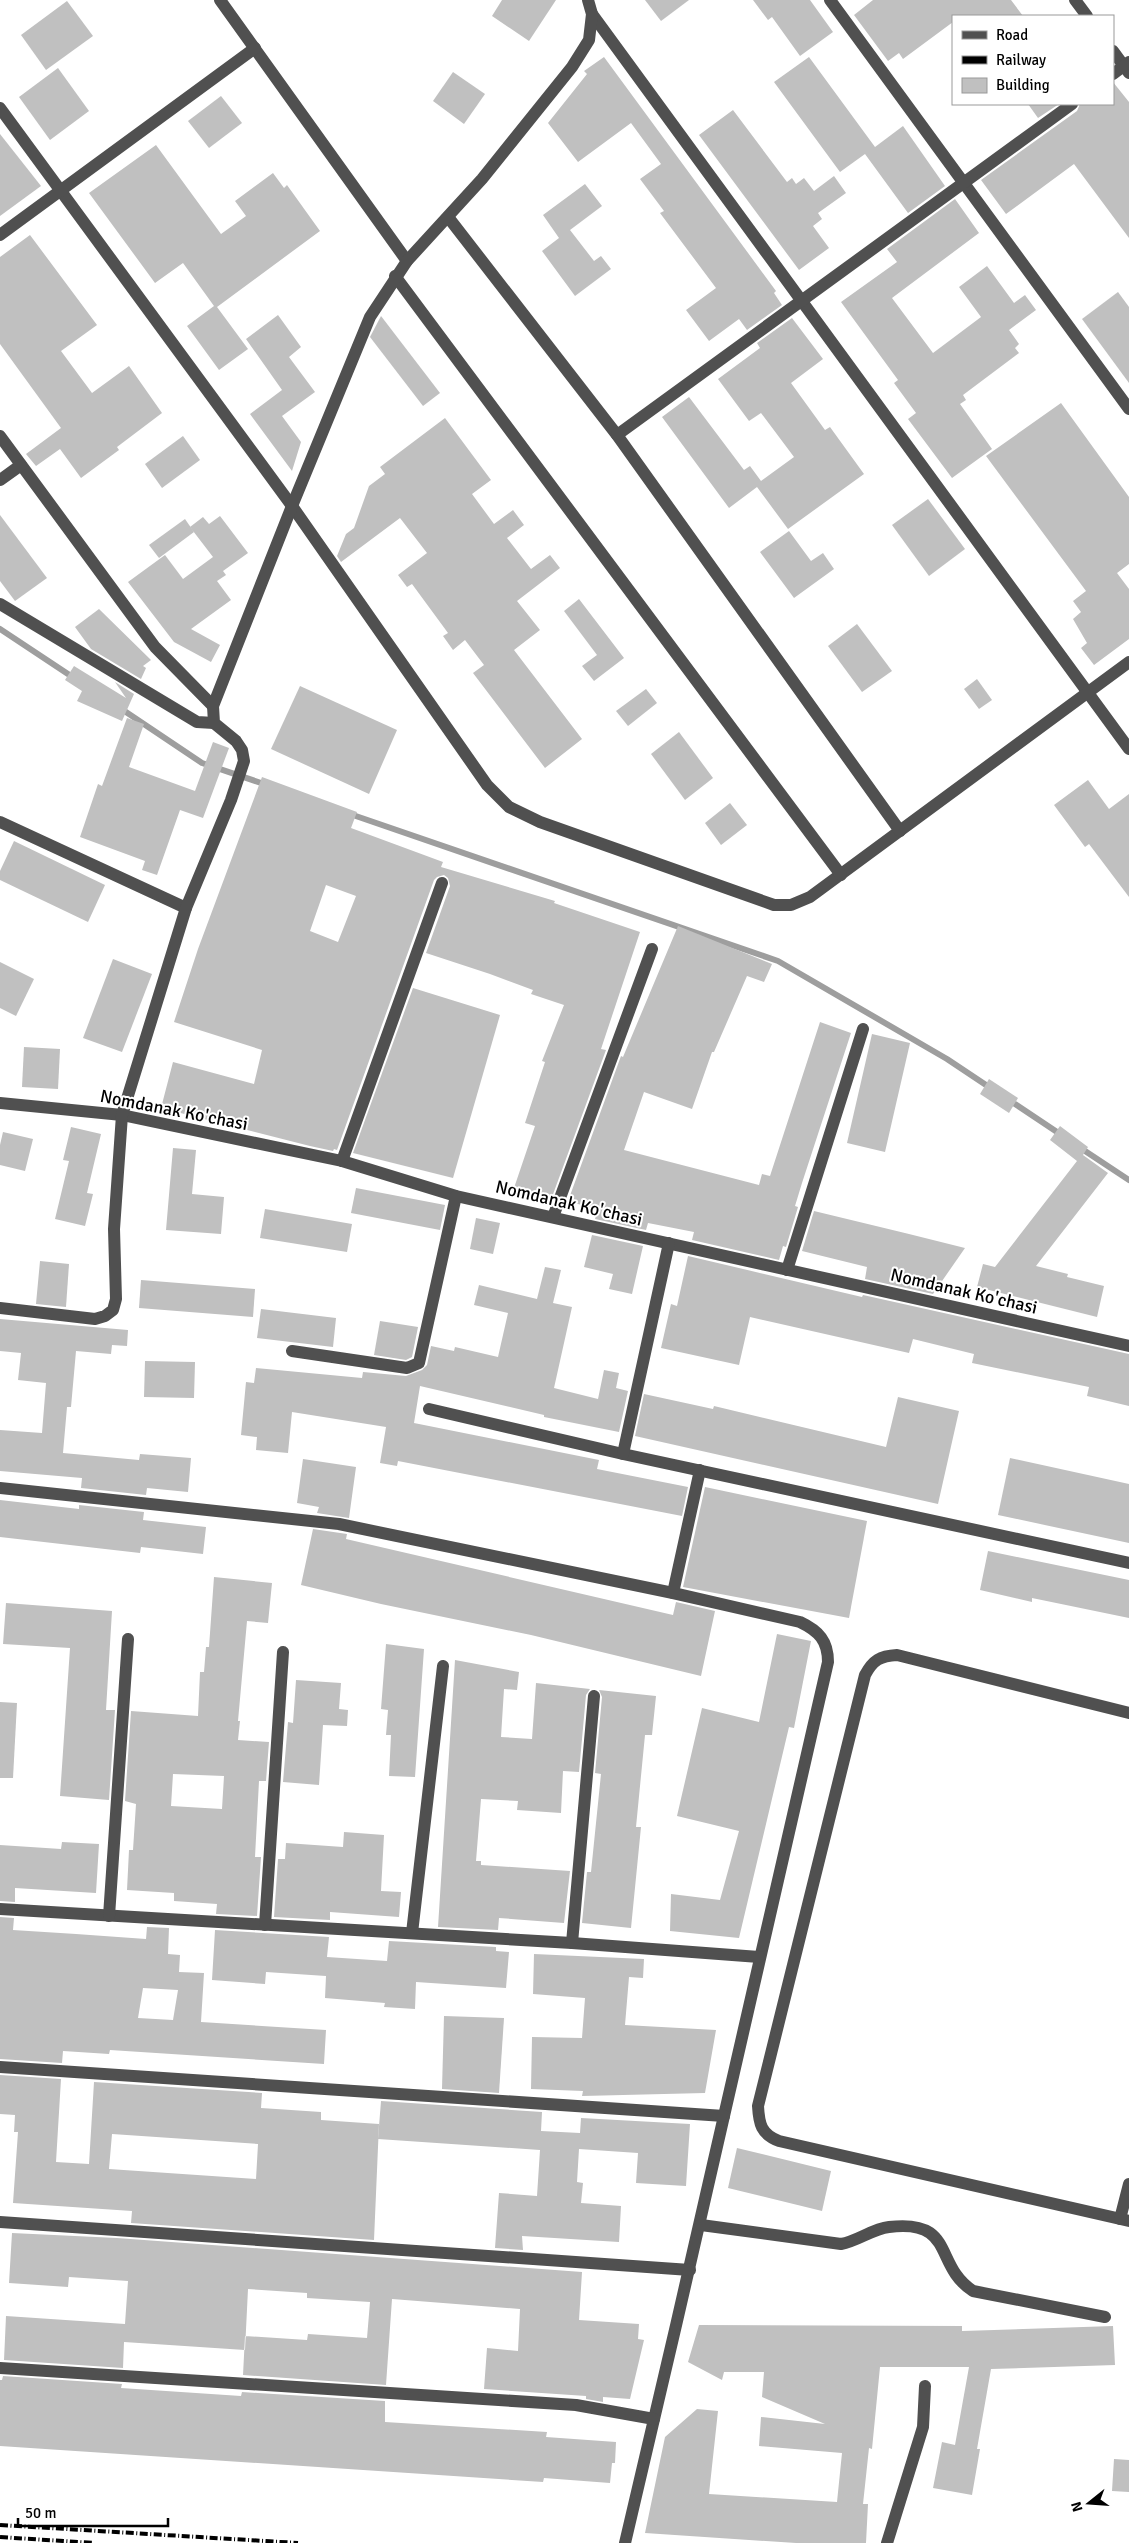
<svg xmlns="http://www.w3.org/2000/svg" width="1129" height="2543" font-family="Signika,sans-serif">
	<rect width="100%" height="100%" fill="#fff"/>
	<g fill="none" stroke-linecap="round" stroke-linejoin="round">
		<g stroke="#9e9e9e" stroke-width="6">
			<path d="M0,629L74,678"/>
			<path d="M120,708L202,763L267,785"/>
			<path d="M350,814L778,961L947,1059L992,1089"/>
			<path d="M1009,1100L1063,1136"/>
			<path d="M1079,1147L1129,1180"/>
		</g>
	</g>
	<g fill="#c0c0c0" fill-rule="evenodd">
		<path d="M502,0H556L529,41L492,16Z"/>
		<path d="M645,0H689L661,21Z"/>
		<path d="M753,0H810L833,32L800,56L772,17L768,20Z"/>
		<path d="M873,0H1011L1023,16H953V22L903,59L899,53L888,61L854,15Z"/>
		<path d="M67,1L93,36L46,70L21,35Z"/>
		<path d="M604,57L776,291L774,293L782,305L747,330L739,319L709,341L686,310L716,288L660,213L664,211L640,179L661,164L631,123L578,162L548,123L587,74L584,71Z"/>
		<path d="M809,57L875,147L903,126L945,186L908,213L865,154L840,172L774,82Z"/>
		<path d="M58,68L89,111L50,140L19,97Z"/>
		<path d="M453,72L485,94L464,124L433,101Z"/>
		<path d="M1113,82L1129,102V238L1074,164L1006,214L981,180L1077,111L1080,104H1113Z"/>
		<path d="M221,96L242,123L209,148L188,121Z"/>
		<path d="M1028,104H1059L1038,118Z"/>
		<path d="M733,110L787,182L792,178L796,184L804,178L814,191L834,176L846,193L818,213L822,219L813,226L829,248L799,270L699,135Z"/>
		<path d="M0,134L41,186L0,216Z"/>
		<path d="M156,145L221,234L246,216L235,201L273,173L284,188L287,185L320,231L217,307L248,349L219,370L187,326L214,306L183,263L155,283L89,193Z"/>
		<path d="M585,184L602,206L570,230L594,261L601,256L611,269L575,296L542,251L559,238L543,215Z"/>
		<path d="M955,199L979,233L892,298L933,353L981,317L959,287L987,266L1014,303L1025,295L1036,310L1009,330L1019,344L1015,348L1019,353L963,395L966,400L960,404L992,449L952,478L908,419L916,413L894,383L898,380L841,302L897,262L887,249Z"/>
		<path d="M30,235L97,325L61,351L92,393L129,366L162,413L117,447L119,450L81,478L60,449L36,466L26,454L61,428L0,344V257Z"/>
		<path d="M1118,292L1129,307V383L1082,319Z"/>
		<path d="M278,315L301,347L289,357L315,392L282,416L301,442L292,471L250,414L282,390L246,339Z"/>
		<path d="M381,316L440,393L423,406L370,337Z"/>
		<path d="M792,318L823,359L791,383L825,430L830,427L864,474L788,529L757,487L729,508L662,417L689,397L744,470L750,466L761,481L794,457L761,413L749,421L718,379L760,348L757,343Z"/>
		<path d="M1061,403L1129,497V564L1117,573L1129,589V639L1094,665L1081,648L1087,643L1073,619L1081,612L1073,601L1086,591L986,456Z"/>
		<path d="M445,418L491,480L472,494L494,524L513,510L524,525L507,538L531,569L550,555L560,568L517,601L540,630L514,650L582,739L545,768L473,673L484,665L465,640L453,650L443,636L448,633L412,584L407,587L398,575L427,553L400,518L341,562L337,556L346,534L354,528L369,486L385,474L380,467Z"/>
		<path d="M183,436L200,460L162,488L145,464Z"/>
		<path d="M928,499L965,549L929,576L892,525Z"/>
		<path d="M0,515L47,578L15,601L0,581Z"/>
		<path d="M220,516L248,553L223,571L226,575L217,581L231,600L191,629L220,645L211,662L174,642L128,582L165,555L183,579L213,557L190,527L203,517L209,524Z"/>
		<path d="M185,519L194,532L159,558L149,545Z"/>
		<path d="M789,531L811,561L823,553L834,569L794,598L760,552Z"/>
		<path d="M579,599L624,658L594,681L582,666L597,655L564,611Z"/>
		<path d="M99,609L151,660L143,666L146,668L141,679L91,649L75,627Z"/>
		<path d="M857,624L892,671L862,692L828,646Z"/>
		<path d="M74,666L126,698L115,682L134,694L122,721L77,701L82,691L65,680Z"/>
		<path d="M977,679L992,700L979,709L964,689Z"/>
		<path d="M300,686L397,730L369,794L271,749Z"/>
		<path d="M646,689L657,703L628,726L616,711Z"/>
		<path d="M127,718L144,724L129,767L195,791L213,742L229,748L203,818L180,810L157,875L142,870L145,861L80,837L98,784L102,786Z"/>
		<path d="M679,732L713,778L685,800L651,754Z"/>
		<path d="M262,777L357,812L351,828L443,862L441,867L555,901L554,903L640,932L601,1049L606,1050L552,1197L549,1196L547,1200L514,1188L535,1126L525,1123L545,1062L542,1061L564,1005L531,994L533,990L490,974L426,953L450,886L448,878L444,875L437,877L434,880L337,1150L334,1149L333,1151L310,1146L161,1108L173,1062L254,1084L262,1050L174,1022L198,949ZM326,885L356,896L338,942L310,931Z"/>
		<path d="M1088,780L1109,809L1129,794V897L1089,844L1085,847L1054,805Z"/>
		<path d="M730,803L747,825L721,845L705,823Z"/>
		<path d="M14,841L105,885L88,922L0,880V871Z"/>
		<path d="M678,926L772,964L764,982L747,976L714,1052H712L692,1109L644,1092L624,1150L759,1185L762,1174L770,1176L820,1022L851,1033L802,1183L795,1206L798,1207L786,1247L783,1246L779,1260L692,1240L694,1232L648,1223L646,1230L595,1219L598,1210L568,1201L621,1056L623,1057Z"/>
		<path d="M113,959L152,974L122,1052L83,1038Z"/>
		<path d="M0,962L34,979L16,1016L0,1008Z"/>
		<path d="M413,988L500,1015L453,1178L353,1153Z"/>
		<path d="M872,1034L910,1043L885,1152L847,1143Z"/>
		<path d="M24,1047L60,1049L58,1089L22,1087Z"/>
		<path d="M989,1079L1018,1098L1009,1113L980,1094Z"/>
		<path d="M1060,1126L1088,1147L1083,1155L1108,1173L1036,1266L1068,1274L1067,1277L1104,1286L1097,1317L977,1287L983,1264L995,1267L1077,1161L1050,1140Z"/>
		<path d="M71,1127L101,1134L87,1193L93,1194L85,1226L55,1219L69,1161L63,1160Z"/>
		<path d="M3,1132L33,1139L25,1171L0,1165V1145Z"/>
		<path d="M173,1148L196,1150L192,1194L224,1197L221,1234L166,1230Z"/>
		<path d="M356,1188L445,1205L440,1230L351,1213Z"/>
		<path d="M265,1209L352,1224L347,1252L260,1238Z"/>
		<path d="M814,1211L909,1234L965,1248L933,1294L865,1279L867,1267L802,1251Z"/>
		<path d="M476,1218L500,1223L493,1254L470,1249Z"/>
		<path d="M592,1235L643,1246L632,1294L609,1289L613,1274L584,1267Z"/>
		<path d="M688,1256L862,1297L863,1295L1129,1354V1406L1087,1396L1089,1387L972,1363L974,1354L913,1339L909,1353L750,1317L739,1365L661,1348L671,1304L677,1306Z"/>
		<path d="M40,1261L69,1264L66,1307L36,1304Z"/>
		<path d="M545,1267L561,1270L553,1303L572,1307L554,1388L598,1399L604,1370L619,1373L616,1388L628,1391L619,1432L544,1417V1415L420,1386L414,1423L599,1460L597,1469L688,1487L682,1516L398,1461L397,1466L380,1463L386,1427L292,1412L288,1453L256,1450L257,1437L241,1435L246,1382L254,1383L256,1368L362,1378L363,1372L406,1376L422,1370L427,1365L431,1346L454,1351L455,1347L498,1357L508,1313L474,1305L479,1285L537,1299Z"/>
		<path d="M141,1280L255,1289L253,1317L139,1308Z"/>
		<path d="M261,1309L336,1318L333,1347L257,1338Z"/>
		<path d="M0,1319L128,1330L127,1346L112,1345L111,1354L76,1351L71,1407H67L63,1453L139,1460L140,1454L191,1458L188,1492L147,1488L146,1495L81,1488L82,1478L0,1471V1430L42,1433L46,1383L18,1380L21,1353L0,1351Z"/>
		<path d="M380,1321L418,1327L412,1357L406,1360L374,1355Z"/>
		<path d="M145,1361L195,1362L194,1398L144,1397Z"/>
		<path d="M644,1394L713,1409L714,1406L886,1447L898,1397L959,1411L938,1504L635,1436Z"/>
		<path d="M1010,1458L1129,1484V1543L998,1515Z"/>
		<path d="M303,1459L356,1467L349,1518L317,1513L319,1507L297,1503Z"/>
		<path d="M705,1487L867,1521L849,1618L683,1587Z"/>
		<path d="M0,1500L79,1509V1505L144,1512L143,1520L206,1527L203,1554L141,1547L140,1553L0,1537Z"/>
		<path d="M313,1529L347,1534L346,1539L673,1615L676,1602L715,1611L701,1676L531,1635L381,1604L301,1585Z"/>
		<path d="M988,1551L1129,1580V1618L1032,1598V1602L980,1590Z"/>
		<path d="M214,1577L272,1583L268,1623L247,1621L238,1721H240L238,1740L269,1742L266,1781H259L255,1857H261L257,1916L216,1914L217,1904L174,1901V1893L127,1890L129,1850H133L136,1804L125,1801L131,1711L198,1716L200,1672H204L206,1647H209ZM173,1774L224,1776L222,1809L171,1806Z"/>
		<path d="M6,1603L112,1611L106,1710H115L109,1800L60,1796L70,1648L3,1644Z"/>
		<path d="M777,1634L811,1641L794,1728L789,1727L739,1938L670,1931L671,1894L720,1900L739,1831L677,1816L702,1708L759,1722Z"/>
		<path d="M386,1644L424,1649L415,1777L389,1776L391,1735H386L388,1710L381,1709Z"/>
		<path d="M455,1660L519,1672L517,1690L504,1689L501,1737L532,1739L536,1683L590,1689L586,1695L579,1772L563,1771L561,1813L517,1810L518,1801L481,1799L476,1861H481V1865L570,1871L564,1923L499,1918L498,1930L438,1927Z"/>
		<path d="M296,1680L341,1683L339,1709L348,1710L347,1726L323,1725L319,1785L283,1782L288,1722L293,1723Z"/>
		<path d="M599,1690L656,1696L652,1735H645L636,1827H641L631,1928L582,1923L587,1872H591L601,1774L595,1773L602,1697Z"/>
		<path d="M0,1702L17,1703L13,1778H0Z"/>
		<path d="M344,1832L384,1835L381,1891L401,1892L399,1917L330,1912V1920L274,1917L278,1859H285L286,1843L343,1847Z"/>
		<path d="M62,1842L99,1844L96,1893L15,1888V1902L0,1901V1845L61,1849Z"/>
		<path d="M0,1917L14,1918L13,1930L76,1934L146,1939L147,1927L169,1928L168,1954L180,1955L179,1972L204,1973L201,2022L326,2030L324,2064L110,2050L109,2054L63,2051L62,2063L0,2059ZM143,1988L178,1990L173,2020L138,2018Z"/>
		<path d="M215,1930L329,1937L327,1957L387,1961L389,1941L496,1947V1951L509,1952L506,1988L416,1982L415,2009L384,2007L385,2003L325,1998L326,1976L266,1972L265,1984L212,1980Z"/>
		<path d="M534,1954L644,1959L643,1978L629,1977L625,2025L716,2030L705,2093L582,2096L583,2091L531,2089L532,2037L582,2038L585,1998L533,1994Z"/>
		<path d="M444,2016L504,2018L499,2093L442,2089Z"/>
		<path d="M0,2075L61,2079L56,2162L89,2164L94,2082L262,2093L261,2108L321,2112V2120L379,2124L374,2240L131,2223L132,2211L13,2203L18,2132H14L15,2115L0,2114ZM112,2134L258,2144L256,2179L109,2169Z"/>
		<path d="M381,2101L542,2112L541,2131L580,2133L581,2118L690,2124L686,2186L636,2183L638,2153L579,2149L577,2182L583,2183L581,2203L621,2206L619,2242L522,2236L523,2250L495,2248L499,2193L537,2196L540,2150L378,2139Z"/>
		<path d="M737,2148L831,2171L822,2211L728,2188Z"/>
		<path d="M12,2233L117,2238L582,2272L579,2320L639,2324L638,2339L644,2340L630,2399L603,2397V2402L586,2399V2396L484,2389L487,2348L518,2351L520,2309L392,2299L386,2385L243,2375L245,2336L307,2340L308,2334L367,2338L370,2302L307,2298V2293L248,2289L245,2350L124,2342L123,2368L4,2360L6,2316L125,2324L128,2281L69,2277L68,2287L9,2283Z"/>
		<path d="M699,2325L962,2326V2331L1113,2326L1115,2365L991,2369L977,2449H980L972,2495L933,2488L942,2442L955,2445L969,2367H880L872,2449L869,2448L863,2504H868L866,2543H796L645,2533L665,2437L697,2409L718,2411L709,2494L837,2502L842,2453L759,2446L761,2417L825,2424L762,2397L764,2372H724L722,2380L688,2362Z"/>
		<path d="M3,2376L122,2384L121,2388L241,2396L242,2392L385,2401V2422L547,2432L546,2437L616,2442L615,2463H612L610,2483L544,2478L543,2482L0,2446V2380H2Z"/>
		<path d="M1114,2459L1129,2460V2492L1112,2491Z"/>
	</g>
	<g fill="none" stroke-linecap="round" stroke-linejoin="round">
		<g stroke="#505050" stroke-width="12">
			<path d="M220,0L407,261"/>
			<path d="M830,0L1129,409"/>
			<path d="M1075,0L1087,16"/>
			<path d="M592,14L1129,749"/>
			<path d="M1113,51L1129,73"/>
			<path d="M1113,74L1129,62"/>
			<path d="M0,108L292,506L487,785L509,807L540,822L774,905H791L810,897L1129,662"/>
			<path d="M448,217L617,435L900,831"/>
			<path d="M0,235L255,48"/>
			<path d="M395,276L841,875"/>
			<path d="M617,435L1072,104"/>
			<path d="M0,436L155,647L213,706"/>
			<path d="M0,480L21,465"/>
			<path d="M0,604L197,722L214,723"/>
			<path d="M0,822L186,908"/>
			<path d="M0,1103L122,1115L342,1161L456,1196L1129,1346"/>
			<path d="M342,1161L442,883"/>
			<path d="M553,1217L652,949"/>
			<path d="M787,1270L863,1029"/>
			<path d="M0,1308L95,1319L105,1316L113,1310L116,1299L114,1229L122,1115L186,908L231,800L244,761L242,750L236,741L214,723L213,706L292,506L370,317L407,261L482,179L572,67L589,40L592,14L588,0"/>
			<path d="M292,1351L407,1368L419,1363L456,1196"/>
			<path d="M429,1409L623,1454L1129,1563"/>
			<path d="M623,1454L669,1243"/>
			<path d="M0,1488L339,1524L673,1593L800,1622C819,1631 828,1641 828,1662C759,1956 695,2250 625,2543"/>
			<path d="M673,1593L700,1470"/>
			<path d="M1129,1713L897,1655C880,1656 873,1660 865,1675L758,2106C759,2124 761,2134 779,2141L1129,2221"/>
			<path d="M0,1909L572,1943L759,1957"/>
			<path d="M109,1916L128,1639"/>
			<path d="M265,1925L283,1652"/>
			<path d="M412,1933L443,1666"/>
			<path d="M572,1943L594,1696"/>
			<path d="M0,2067L724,2116"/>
			<path d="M1120,2219L1129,2184"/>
			<path d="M0,2222L690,2270"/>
			<path d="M701,2225L841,2244C858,2241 872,2229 889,2227C956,2219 933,2265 973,2291L1105,2317"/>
			<path d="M0,2368L576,2405L654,2419"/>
			<path d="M887,2543L923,2427L925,2386"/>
		</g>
		<g stroke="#000" stroke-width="4" stroke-dasharray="8 2.5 1 2.5" stroke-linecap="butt">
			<path d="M0,2525L298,2543"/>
			<path d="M0,2537L94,2543"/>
		</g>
	</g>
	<g text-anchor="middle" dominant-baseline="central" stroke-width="4" stroke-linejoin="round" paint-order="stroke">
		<g font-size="18" fill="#000" stroke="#fff">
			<text transform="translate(174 1110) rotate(11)">Nomdanak Ko'chasi</text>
			<text transform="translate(569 1203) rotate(13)">Nomdanak Ko'chasi</text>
			<text transform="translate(964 1291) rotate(13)">Nomdanak Ko'chasi</text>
		</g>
	</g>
	<rect x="952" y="15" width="162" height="90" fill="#ffffff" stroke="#999999"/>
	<rect x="962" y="31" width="25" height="8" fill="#505050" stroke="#999999"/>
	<text x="996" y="40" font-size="15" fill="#000000">Road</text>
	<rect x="962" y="56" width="25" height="8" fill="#000000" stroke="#999999"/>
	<text x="996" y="65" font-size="15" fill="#000000">Railway</text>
	<rect x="962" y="78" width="25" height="15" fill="#c0c0c0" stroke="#999999"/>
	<text x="996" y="90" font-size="15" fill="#000000">Building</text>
	<g transform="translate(1089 2503) rotate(253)" stroke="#ffffff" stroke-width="4" paint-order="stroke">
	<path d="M0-4L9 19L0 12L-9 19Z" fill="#000000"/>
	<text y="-8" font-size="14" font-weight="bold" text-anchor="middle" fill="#000000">N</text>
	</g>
	<path d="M18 2518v8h150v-8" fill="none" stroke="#000000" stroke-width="2.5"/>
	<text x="25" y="2518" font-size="15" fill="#000000" stroke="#ffffff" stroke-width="4" paint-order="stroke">50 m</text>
</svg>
